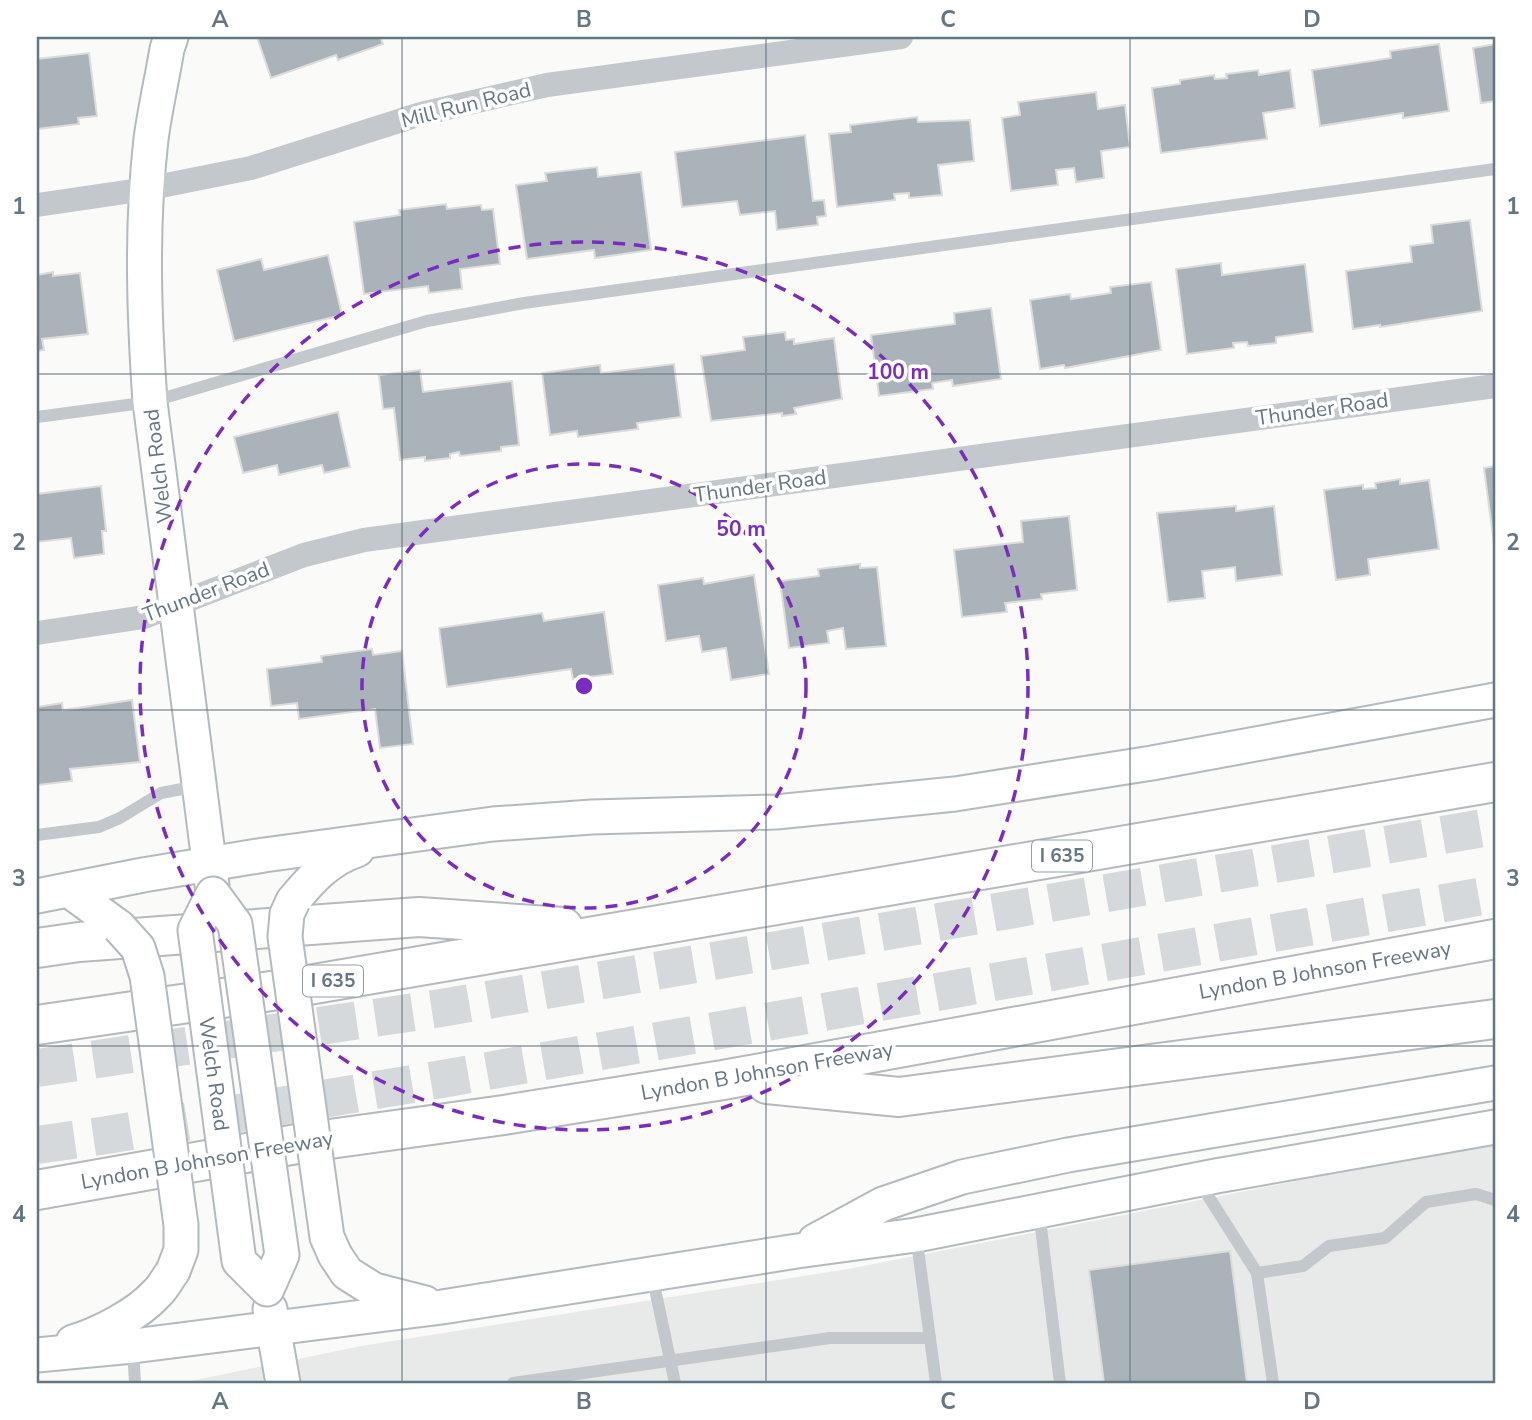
<svg xmlns="http://www.w3.org/2000/svg" width="1532" height="1420" font-family="'Nunito Sans',sans-serif">
	<rect width="100%" height="100%" fill="#fafaf8"/>
	<path fill="#e8e9e9" d="M1495,1142V1383H181L361,1346L848,1269Z"/>
	<g fill="#aab3b9" stroke="#dcdcda" stroke-width="2">
		<path d="M257,37H380L383,44L338,60L336,55L271,78Z"/>
		<path d="M1439,44L1449,111L1403,118V113L1320,126L1312,70L1391,58L1390,51Z"/>
		<path d="M1495,44V101L1481,103L1473,48Z"/>
		<path d="M89,53L97,116L78,118L79,124L37,129V59Z"/>
		<path d="M1258,70L1259,75L1290,70L1295,108L1263,113L1267,139L1161,153L1152,88L1180,84V80L1214,75L1215,79L1227,78L1226,74Z"/>
		<path d="M1096,92L1098,109L1125,105L1130,147L1101,151L1104,178L1076,182L1074,168L1056,170L1058,185L1011,191L1002,118L1020,115L1018,102Z"/>
		<path d="M917,117L918,122L970,120L974,161L938,165L942,195L909,198V193L894,194L895,200L837,207L829,134L851,132L850,125Z"/>
		<path d="M805,135L813,201L824,200L826,216L817,217L818,225L777,230L775,211L740,215L737,201L682,207L675,152Z"/>
		<path d="M597,167L598,177L641,172L651,250L595,258L594,250L527,259L516,185L547,181L545,173Z"/>
		<path d="M446,204L447,209L481,205L482,210L493,209L500,264L460,269L462,289L429,293L428,286L364,294L354,222L400,215L399,210Z"/>
		<path d="M1470,220L1482,311L1380,327V325L1353,329L1346,271L1412,262L1410,246L1433,243L1431,225Z"/>
		<path d="M328,255L342,315L234,341L217,270L261,259L264,270Z"/>
		<path d="M1221,263L1222,275L1305,264L1313,332L1276,337V343L1248,346L1247,342L1233,343L1234,348L1187,354L1176,269Z"/>
		<path d="M53,272V276L80,273L88,334L42,339L44,350L37,351V275Z"/>
		<path d="M1151,282L1161,350L1065,368L1064,365L1040,369L1030,300L1070,294L1071,299L1111,293L1110,287Z"/>
		<path d="M991,308L1001,379L953,386L952,380L932,383L933,389L879,396L871,335L955,324L954,313Z"/>
		<path d="M785,332L786,340L794,339V344L834,338L842,399L794,408L796,414L782,416V413L711,421L701,356L745,350L743,337Z"/>
		<path d="M674,364L681,417L637,423L638,429L578,437L577,431L550,435L542,373L600,365L601,373Z"/>
		<path d="M420,370L423,392L512,381L519,445L501,447V451L460,456L459,452L450,454V458L425,461V457L400,460L394,408L383,409L379,375Z"/>
		<path d="M338,412L350,467L324,473L322,465L279,475L277,465L243,473L234,437Z"/>
		<path d="M1495,466V552L1484,468Z"/>
		<path d="M1400,479V484L1429,480L1439,549L1368,559L1370,575L1336,580L1324,490L1363,485V489L1376,488L1375,483Z"/>
		<path d="M101,486L106,531H102L104,554L74,558L71,538L37,542V494Z"/>
		<path d="M1236,506V511L1274,506L1282,575L1236,581L1235,567L1202,571L1205,598L1168,602L1157,513Z"/>
		<path d="M1069,516L1077,590L1041,594L1042,599L1005,603L1007,612L962,617L954,550L1023,542L1021,521Z"/>
		<path d="M860,564V568L877,567L886,646L846,649L843,628L827,631L829,643L789,648L780,581L819,576L818,569Z"/>
		<path d="M754,575L769,674L731,680L726,648L702,652L699,636L666,641L658,585L703,578L704,584Z"/>
		<path d="M604,612L613,674L573,679L571,669L447,687L439,628L542,613L544,621Z"/>
		<path d="M372,649L373,655L402,651L413,744L380,748L375,709L299,719L297,703L271,706L267,669L322,662L321,656Z"/>
		<path d="M132,700L140,762L70,769L72,781L38,785L37,707L62,703L63,710Z"/>
		<path d="M1230,1251L1247,1383H1104L1089,1270Z"/>
	</g>
	<g fill="none" stroke-linecap="round" stroke-linejoin="round">
		<g stroke="#d5d9db" stroke-width="38" stroke-dasharray="38 19" stroke-linecap="butt">
			<path d="M37,1068L441,1008L1495,826"/>
			<path d="M37,1145L107,1135L442,1079L1495,894"/>
		</g>
		<defs>
			<g id="secondary">
				<path d="M171,37L167,49C162,79 155,109 151,139C141,227 144,315 150,402L212,885"/>
				<path d="M70,891L119,927"/>
				<path d="M37,896L143,875L264,855L493,824L592,817L776,812L955,794L1152,763L1495,700"/>
				<path d="M293,901C311,879 329,859 357,850"/>
				<path d="M815,1241L883,1204L962,1177L1068,1155L1495,1083"/>
				<path d="M335,1255L347,1273L374,1290L425,1303"/>
				<path d="M270,1309L283,1383"/>
				<path d="M73,1342C99,1334 137,1315 156,1294C163,1288 167,1279 173,1271"/>
				<path d="M37,1355L133,1346L442,1307L797,1251L916,1235L1216,1176L1495,1127"/>
			</g>
			<g id="highway">
				<path d="M37,948L79,942L419,917L563,927"/>
				<path d="M37,1025L285,989L1495,782"/>
				<path d="M767,1084L899,1097L1495,1019"/>
				<path d="M37,1190L308,1142L504,1115L723,1080L1495,939"/>
			</g>
		</defs>
		<use href="#secondary" stroke="#b3babf" stroke-width="37"/>
		<use href="#highway" stroke="#b4b9bd" stroke-width="42"/>
		<g stroke="#c3c8cc" stroke-width="12">
			<path d="M37,417L150,402L427,321L524,303L1495,169"/>
			<path d="M37,835L99,827L120,818L161,793L198,786"/>
			<path d="M1198,1180L1257,1273L1273,1383"/>
			<path d="M1039,1211L1060,1383"/>
			<path d="M916,1235L936,1383"/>
			<path d="M1257,1273L1303,1266L1329,1246L1385,1238L1426,1202L1476,1194L1495,1200"/>
			<path d="M652,1275L675,1383"/>
			<path d="M133,1349L135,1383"/>
			<path d="M513,1383L830,1338H930"/>
		</g>
		<g stroke="#c3c8cc" stroke-width="24">
			<path d="M37,205L146,189L251,168L421,114L547,85L901,37"/>
			<path d="M37,633L144,617L304,555L364,540L1495,386"/>
		</g>
		<use href="#secondary" stroke="#fff" stroke-width="33"/>
		<use href="#highway" stroke="#fff" stroke-width="38"/>
		<defs>
			<g id="secondary-bridge">
				<path d="M213,894L235,924L282,1255L267,1289L239,1261L195,930Z"/>
				<path d="M293,901L287,914L285,937L327,1237L335,1255"/>
				<path d="M119,927L138,948L147,976L181,1225V1250L173,1271"/>
			</g>
		</defs>
		<use href="#secondary-bridge" stroke="#b3babf" stroke-width="37" stroke-linecap="butt"/>
		<use href="#secondary-bridge" stroke="#fff" stroke-width="33"/>
	</g>
	<path fill="none" stroke="#657683" stroke-width="2" stroke-opacity="0.55" d="M402,37V1383M766,37V1383M1130,37V1383M37,374H1495M37,710H1495M37,1046H1495"/>
	<g fill="none" stroke="#7b2cbf" stroke-width="3.5" stroke-dasharray="12 9">
		<circle cx="584" cy="686" r="222"/>
		<circle cx="584" cy="686" r="444"/>
	</g>
	<g text-anchor="middle" dominant-baseline="central" stroke-width="7" stroke-linejoin="round" paint-order="stroke">
		<g fill="#fff" stroke="#939fa8" stroke-width="2">
			<rect x="1032" y="840.5" width="60" height="31" rx="5"/>
			<rect x="303" y="965.5" width="60" height="31" rx="5"/>
		</g>
		<g font-size="19" font-weight="bold" fill="#657683">
			<text x="1062" y="856">I 635</text>
			<text x="333" y="981">I 635</text>
		</g>
		<g font-size="21" fill="#657683" stroke="#fff">
			<text transform="translate(466 105) rotate(-14)">Mill Run Road</text>
			<text transform="translate(1322 409) rotate(-8)">Thunder Road</text>
			<text transform="translate(158 466) rotate(-97)">Welch Road</text>
			<text transform="translate(760 486) rotate(-8)">Thunder Road</text>
			<text transform="translate(206 592) rotate(-21)">Thunder Road</text>
			<text transform="translate(1325 970) rotate(-10)">Lyndon B Johnson Freeway</text>
			<text transform="translate(767 1071) rotate(-10)">Lyndon B Johnson Freeway</text>
			<text transform="translate(214 1074) rotate(82)">Welch Road</text>
			<text transform="translate(207 1160) rotate(-10)">Lyndon B Johnson Freeway</text>
		</g>
	</g>
	<circle cx="584" cy="686" r="10" fill="#7b2cbf" stroke="#fff" stroke-width="3.5"/>
	<g font-size="21" text-anchor="middle" font-weight="bold" fill="#7b2cbf" stroke="#fff" stroke-width="7" stroke-linejoin="round" paint-order="stroke">
		<text x="898" y="379">100 m</text>
		<text x="741" y="536">50 m</text>
	</g>
	<rect width="1532" height="1420" fill="none" stroke="#ffffff" stroke-width="77"/>
	<rect x="38" y="38" width="1456" height="1344" fill="none" stroke="#657683" stroke-width="2.5"/>
	<g font-size="23" text-anchor="middle" font-weight="bold" fill="#657683">
		<text x="220" y="27">A</text>
		<text x="584" y="27">B</text>
		<text x="948" y="27">C</text>
		<text x="1312" y="27">D</text>
		<text x="19" y="214">1</text>
		<text x="1513" y="214">1</text>
		<text x="19" y="550">2</text>
		<text x="1513" y="550">2</text>
		<text x="19" y="886">3</text>
		<text x="1513" y="886">3</text>
		<text x="19" y="1222">4</text>
		<text x="1513" y="1222">4</text>
		<text x="220" y="1409">A</text>
		<text x="584" y="1409">B</text>
		<text x="948" y="1409">C</text>
		<text x="1312" y="1409">D</text>
	</g>
</svg>
